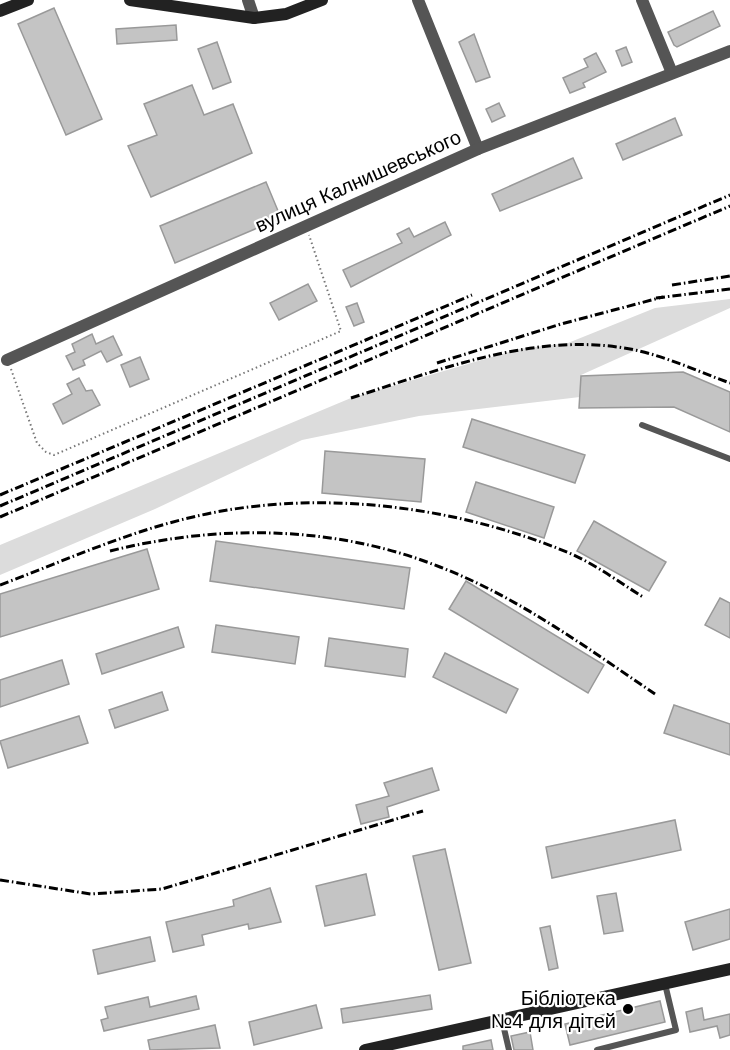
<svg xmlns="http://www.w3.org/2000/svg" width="730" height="1050" font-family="Helvetica,sans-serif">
	<rect width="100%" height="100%" fill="#fff"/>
	<path fill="#dcdcdc" d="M730,299V308L581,375L580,397L419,416L302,440L155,509L0,575V545L351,398L519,349L568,343L655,308Z"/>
	<g fill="#c4c4c4" stroke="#999" stroke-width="1.5">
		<path d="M54,8L102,119L66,135L18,24Z"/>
		<path d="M713,11L720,26L677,47L674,45L668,32Z"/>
		<path d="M176,25L177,40L117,44L116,29Z"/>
		<path d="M474,34L490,77L476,82L459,42Z"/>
		<path d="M217,42L231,82L213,89L198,49Z"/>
		<path d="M626,47L632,62L622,66L616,51Z"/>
		<path d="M596,53L606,72L583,83L585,87L570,93L563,78L588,67L584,59Z"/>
		<path d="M192,85L204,115L233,104L252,153L151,197L128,146L157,135L144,104Z"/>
		<path d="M499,103L505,116L492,122L486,109Z"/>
		<path d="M675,118L682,135L623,160L616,144Z"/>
		<path d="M573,158L582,178L500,211L492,194Z"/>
		<path d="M266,182L281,218L175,263L160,226Z"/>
		<path d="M445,222L451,235L351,287L343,270L402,243L397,234L409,228L414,237Z"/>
		<path d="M308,284L317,301L279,320L270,303Z"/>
		<path d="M357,303L364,322L354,326L346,307Z"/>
		<path d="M92,334L96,344L113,336L122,355L107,362L101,351L83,360L85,365L73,370L66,356L75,352L72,344Z"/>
		<path d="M140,357L149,379L130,387L121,365Z"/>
		<path d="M683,372L730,392V432L674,407L579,408L581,376Z"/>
		<path d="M79,378L86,391L92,390L100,405L63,424L53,404L72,394L67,384Z"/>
		<path d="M472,419L585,455L575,483L463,447Z"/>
		<path d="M325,451L425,459L421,502L322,493Z"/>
		<path d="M476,482L554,507L544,538L466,512Z"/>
		<path d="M594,521L666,562L649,591L577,551Z"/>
		<path d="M216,541L410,568L404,609L210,581Z"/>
		<path d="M147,549L159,589L0,637V594Z"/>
		<path d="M466,581L604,665L588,693L449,609Z"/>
		<path d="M720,598L730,603V638L705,625Z"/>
		<path d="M216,625L299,637L295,664L212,652Z"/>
		<path d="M178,627L184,647L102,674L96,654Z"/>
		<path d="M329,638L408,649L405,677L325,666Z"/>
		<path d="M445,653L518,689L506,713L433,677Z"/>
		<path d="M62,660L69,684L0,707V680Z"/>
		<path d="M162,692L168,710L115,728L109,710Z"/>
		<path d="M674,705L730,724V755L664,733Z"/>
		<path d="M79,716L88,743L8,768L0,741Z"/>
		<path d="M432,768L439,790L387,807L389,817L361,824L356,805L389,796L384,783Z"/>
		<path d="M675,820L681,850L552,878L546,847Z"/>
		<path d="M445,849L471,963L439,970L413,856Z"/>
		<path d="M366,874L375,915L325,926L316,886Z"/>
		<path d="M270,888L281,922L249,929L248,924L202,935L204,945L173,952L166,922L234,906L233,900Z"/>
		<path d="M616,893L623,931L604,934L597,896Z"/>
		<path d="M730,909V939L693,950L685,922Z"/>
		<path d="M550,926L558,968L549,970L540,928Z"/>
		<path d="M150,937L155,961L98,974L93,950Z"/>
		<path d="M430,995L432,1009L343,1023L341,1009Z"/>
		<path d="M196,996L199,1009L104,1031L101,1020L108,1018L105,1007L148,997L150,1007Z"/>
		<path d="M660,1001L665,1022L570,1045L565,1024Z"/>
		<path d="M316,1005L322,1028L254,1045L249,1022Z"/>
		<path d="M702,1008L704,1020L730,1014V1035L720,1038L717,1026L690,1032L686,1012Z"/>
		<path d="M215,1025L220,1048L150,1050L148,1040Z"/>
		<path d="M530,1032L533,1050H514L511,1036Z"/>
		<path d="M491,1040L493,1050H463V1046Z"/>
	</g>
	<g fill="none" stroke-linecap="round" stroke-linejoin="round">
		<path stroke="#777" stroke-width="2" stroke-dasharray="1.5 3" stroke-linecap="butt" d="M11,369L37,443L46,452L54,455L341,331L309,235"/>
		<g stroke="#555" stroke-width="6">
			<path d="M642,425L730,459"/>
			<path d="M502,1020L509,1050"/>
			<path d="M597,1050L676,1030L665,984"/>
		</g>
		<g stroke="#555" stroke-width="12">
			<path d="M248,0L254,18"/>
			<path d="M418,0L478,149"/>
			<path d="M642,0L672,73"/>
			<path d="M7,360L478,149L730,51"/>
		</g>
		<g stroke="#222" stroke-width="12">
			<path d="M130,0L254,18L286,14L322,0"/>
			<path d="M0,11L28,0"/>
			<path d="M365,1050L730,969"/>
		</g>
		<g stroke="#000" stroke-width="3" stroke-dasharray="9 3 1.5 3" stroke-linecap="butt">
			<path d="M672,285L730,276"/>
			<path d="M656,298L730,289"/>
			<path d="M437,363L561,324L663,297"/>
			<path d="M351,398C442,369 539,330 635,350C668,357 699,372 730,383"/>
			<path d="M0,495L472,295"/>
			<path d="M0,506L730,195"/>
			<path d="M0,517L730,206"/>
			<path d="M110,551C218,524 335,525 440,567C518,597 587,648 655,694"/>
			<path d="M0,585C64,561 127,532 193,517C314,488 455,505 569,553C595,564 619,582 643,597"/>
			<path d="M0,880L91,894L162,889L423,811"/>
		</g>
	</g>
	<circle fill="#000" stroke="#fff" stroke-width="2" cx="628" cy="1009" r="6"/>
	<g text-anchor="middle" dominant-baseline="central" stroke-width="4.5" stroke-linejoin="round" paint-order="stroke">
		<g font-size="20" fill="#000" stroke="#fff">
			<text transform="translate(358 181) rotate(-24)">вулиця Калнишевського</text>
		</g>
		<g font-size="20" fill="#000" stroke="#fff" text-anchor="end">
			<text x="616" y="998">Бібліотека<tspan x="616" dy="23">№4 для дітей</tspan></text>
		</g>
	</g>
</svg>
